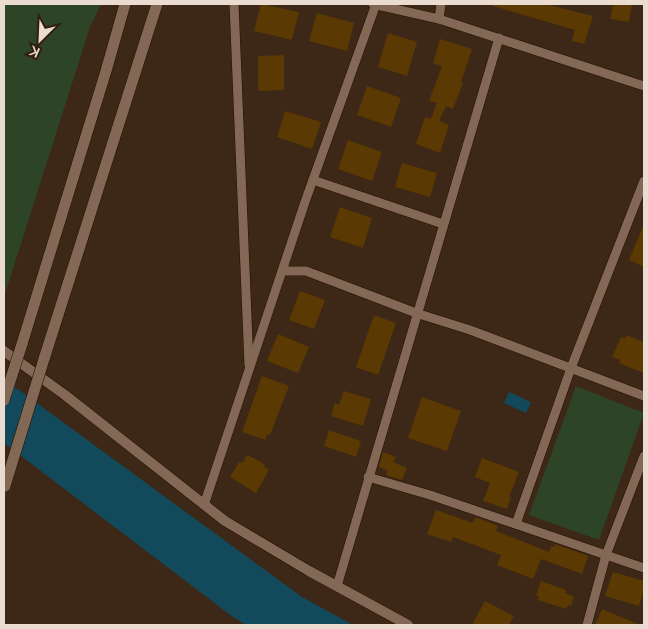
<svg xmlns="http://www.w3.org/2000/svg" width="648" height="629" font-family="'Nunito Sans',sans-serif">
	<rect width="100%" height="100%" fill="#3d2716"/>
	<g fill="#2e4426">
		<path d="M4,4H101L90,27L4,297Z"/>
		<path d="M576,386L644,413L599,540L529,515Z"/>
	</g>
	<g fill="#124a5b">
		<path d="M4,379L302,597L353,625H246L233,617L4,443Z"/>
		<path d="M509,392L531,402L526,413L504,403Z"/>
	</g>
	<g fill="#5a3902">
		<path d="M261,4L299,12L292,40L254,31Z"/>
		<path d="M494,4H545L593,16L584,44L572,41L575,30L493,6Z"/>
		<path d="M613,4H632L629,22L610,19Z"/>
		<path d="M317,13L354,23L347,51L309,41Z"/>
		<path d="M388,33L417,42L407,76L378,67Z"/>
		<path d="M440,39L472,49L461,82L463,83L453,109L446,106L439,121L449,125L440,153L416,144L425,117L431,119L437,103L429,101L442,66L433,63Z"/>
		<path d="M284,55V90L258,91V56Z"/>
		<path d="M367,86L401,98L391,127L357,115Z"/>
		<path d="M285,111L321,122L312,149L277,137Z"/>
		<path d="M348,140L382,152L372,181L338,169Z"/>
		<path d="M402,163L437,173L430,197L395,187Z"/>
		<path d="M340,207L372,218L363,248L330,237Z"/>
		<path d="M644,224V267L629,260Z"/>
		<path d="M300,291L325,300L314,329L289,320Z"/>
		<path d="M374,315L396,323L378,375L356,367Z"/>
		<path d="M278,334L309,347L298,373L267,361Z"/>
		<path d="M626,335L644,342V373L619,363L620,360L612,357L621,337L625,339Z"/>
		<path d="M262,376L289,386L270,435L267,434L265,440L242,432Z"/>
		<path d="M344,391L371,399L363,426L331,416L335,403L339,405Z"/>
		<path d="M422,397L461,411L447,451L408,438Z"/>
		<path d="M329,430L361,441L356,457L324,446Z"/>
		<path d="M383,452L396,457L393,462L407,468L402,480L386,475L388,471L379,467Z"/>
		<path d="M247,455L261,462L265,465L264,467L269,470L256,493L230,477L239,462L242,463Z"/>
		<path d="M482,458L519,472L509,497H511L507,509L483,501L490,483L475,477Z"/>
		<path d="M436,510L473,523L475,517L498,526L496,531L549,552L551,546L554,547L555,544L586,555L588,557L582,574L541,559L533,579L497,565L501,555L453,537L451,542L427,534Z"/>
		<path d="M613,572L644,581V589L639,606L605,596Z"/>
		<path d="M541,581L566,590L565,593L574,597L571,606L568,605L566,609L538,600L539,596L536,595Z"/>
		<path d="M485,601L514,616L509,625H472Z"/>
		<path d="M602,609L640,625H595Z"/>
	</g>
	<g fill="none" stroke-linecap="round" stroke-linejoin="round">
		<defs>
			<g id="minor">
				<path d="M234,4L249,365"/>
				<path d="M373,4L439,19L644,86"/>
				<path d="M439,19L441,4"/>
				<path d="M313,180L443,224"/>
				<path d="M282,271H306L416,313L470,330L644,396"/>
				<path d="M368,477L430,495L644,568"/>
				<path d="M204,505L305,202L376,4"/>
				<path d="M516,524L571,368L644,181"/>
				<path d="M337,586L499,38"/>
				<path d="M587,625L606,555L644,456"/>
			</g>
			<path id="tertiary" d="M4,351L65,395L225,521L309,571L408,625"/>
			<g id="secondary">
				<path d="M22,344L106,71L125,4"/>
				<path d="M44,359L157,4"/>
			</g>
		</defs>
		<use href="#minor" stroke="#230f01" stroke-width="10"/>
		<use href="#tertiary" stroke="#230f01" stroke-width="11"/>
		<use href="#secondary" stroke="#230f01" stroke-width="12"/>
		<use href="#minor" stroke="#836856" stroke-width="9"/>
		<use href="#tertiary" stroke="#836856" stroke-width="10"/>
		<use href="#secondary" stroke="#836856" stroke-width="11"/>
		<defs>
			<g id="secondary-bridge">
				<path d="M4,400L22,344"/>
				<path d="M5,486L44,359"/>
			</g>
		</defs>
		<use href="#secondary-bridge" stroke="#230f01" stroke-width="12" stroke-linecap="butt"/>
		<use href="#secondary-bridge" stroke="#836856" stroke-width="11"/>
	</g>
	<rect width="648" height="629" fill="none" stroke="#ebdcd2" stroke-width="10"/>
	<g transform="translate(40 40) rotate(204)" stroke="#331d0d" stroke-width="4" paint-order="stroke">
	<path d="M0-4L9 19L0 12L-9 19Z" fill="#ebdcd2"/>
	<text y="-8" font-size="14" font-weight="bold" text-anchor="middle" fill="#ebdcd2">K</text>
	</g>
</svg>
